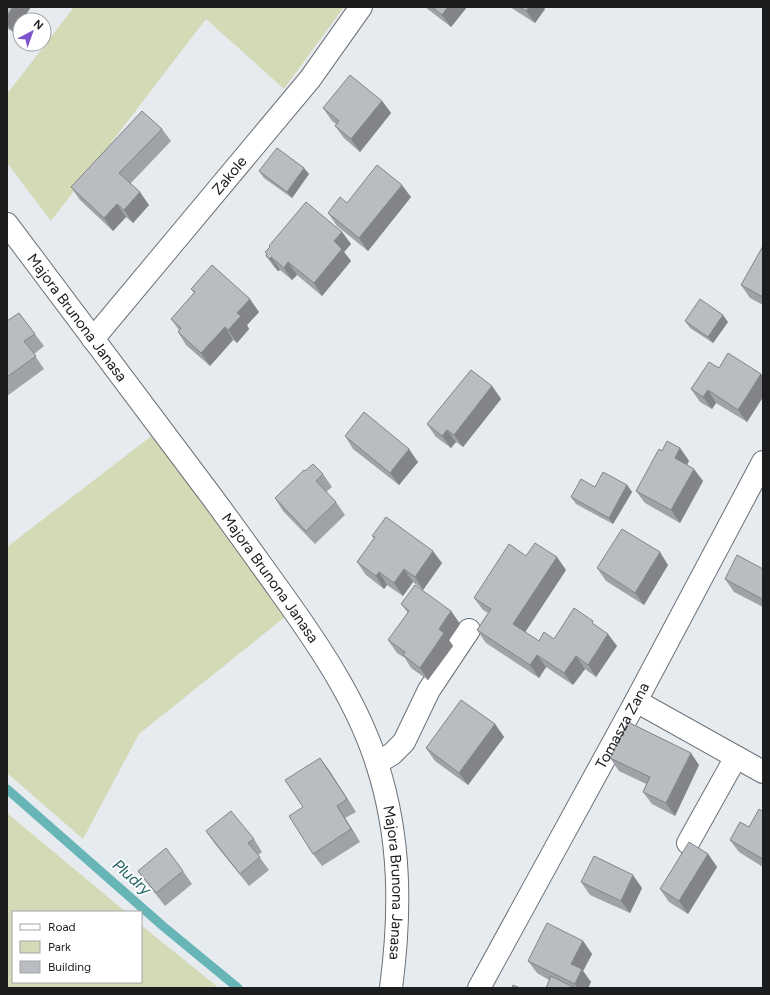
<svg xmlns="http://www.w3.org/2000/svg" width="770" height="995" font-family="Figtree,sans-serif">
	<rect width="100%" height="100%" fill="#e6ebf0"/>
	<g fill="#d4dab6">
		<path d="M74,7H344L284,89L206,19L51,221L7,163V94Z"/>
		<path d="M154,434L285,617L139,734L83,839L7,773V547Z"/>
		<path d="M7,813L126,912H13V982H141V925L219,988H7Z"/>
	</g>
	<g fill="none" stroke-linecap="round" stroke-linejoin="round">
		<path stroke="#68b5b7" stroke-width="9" d="M7,789L164,927L238,988"/>
		<defs>
			<g id="minor">
				<path id="s1" d="M7,224C75,315 143,406 212,497C235,528 257,559 280,591C318,644 357,701 377,764C401,838 401,912 391,988"/>
				<path id="s2" d="M93,339L310,79L361,7"/>
				<path d="M636,701L763,772"/>
				<path d="M377,763L392,754L404,742L429,690L469,630"/>
				<path d="M688,843L736,757"/>
				<path id="s3" d="M479,988L636,701L763,462"/>
			</g>
		</defs>
		<use href="#minor" stroke="#6d7176" stroke-width="24"/>
		<use href="#minor" stroke="#fff" stroke-width="22"/>
	</g>
	<g fill="#9fa3a7">
		<path d="M7,7H31L22,20H20V22L13,32L7,28Z"/>
		<path d="M425,7H467L451,27Z"/>
		<path d="M510,7H543L545,9L535,23Z"/>
		<path d="M382,101L391,113L360,152L344,138L335,126L336,124L332,121L323,108Z"/>
		<path d="M162,129L171,141L130,184L149,205L133,223L126,217L113,231L80,200L71,187Z"/>
		<path d="M259,171L309,174L292,198L264,178Z"/>
		<path d="M411,197L368,251L337,226L328,213L347,203Z"/>
		<path d="M342,232L351,244L344,252L351,261L322,296L297,275L292,280L280,270L278,271L275,268L266,256L267,255L265,252Z"/>
		<path d="M763,246V305L750,298L741,285Z"/>
		<path d="M191,289L259,312L247,325L249,329L237,343L233,340L210,366L186,345L178,332L179,330L171,319L194,293Z"/>
		<path d="M19,313L44,346L34,354L44,369L7,396V321Z"/>
		<path d="M685,321L728,322L713,343L690,328Z"/>
		<path d="M719,368L761,374L763,377V397L747,422L716,403L712,409L700,402L691,389Z"/>
		<path d="M492,386L501,399L463,447L456,442L451,448L436,437L427,424Z"/>
		<path d="M345,436L418,462L399,485L353,449Z"/>
		<path d="M680,448L689,461L687,464L703,481L680,523L645,503L636,491L662,451Z"/>
		<path d="M305,471L323,474L332,487L326,492L336,502L345,515L315,544L283,511L275,498Z"/>
		<path d="M627,485L632,492L613,524L576,504L571,497L595,487Z"/>
		<path d="M372,536L442,563L423,590L413,582L403,596L387,585L384,589L366,575L357,562L374,538Z"/>
		<path d="M526,556L566,570L525,632L539,641L554,639L596,626L617,646L596,677L585,669L573,685L546,667L539,678L486,643L477,630L488,613L483,610L474,598Z"/>
		<path d="M668,565L644,605L606,581L597,568Z"/>
		<path d="M763,569V607L734,592L725,579Z"/>
		<path d="M401,604L451,611L460,624L449,640L453,646L428,680L411,668L405,658L397,653L388,640L408,613Z"/>
		<path d="M495,724L504,737L468,785L435,761L426,748Z"/>
		<path d="M320,758L356,812L345,818L360,842L322,866L313,854L303,807Z"/>
		<path d="M610,758L699,765L675,816L652,804L643,792L646,784L619,771Z"/>
		<path d="M763,812V867L739,852L730,840L749,827Z"/>
		<path d="M206,831L254,839L262,852L258,855L269,870L249,886L215,844Z"/>
		<path d="M708,854L717,867L688,914L669,902L660,889Z"/>
		<path d="M138,871H183L192,884L165,906L147,883Z"/>
		<path d="M581,882L642,888L630,913L590,895Z"/>
		<path d="M583,941L592,954L583,971L591,982L588,988H546L549,980L537,973L528,961Z"/>
	</g>
	<g fill="#828488">
		<path d="M13,7H31L22,20H20V22L13,32L7,24V16Z"/>
		<path d="M448,7H467L451,27L442,15Z"/>
		<path d="M529,7H543L545,9L535,23L526,11Z"/>
		<path d="M382,101L391,113L360,152L351,139Z"/>
		<path d="M304,168L309,174L292,198L287,192Z"/>
		<path d="M402,185L411,197L368,251L359,238Z"/>
		<path d="M140,192L149,205L133,223L124,210Z"/>
		<path d="M117,204L126,217L113,231L104,218Z"/>
		<path d="M342,232L351,244L344,252L351,261L322,296L314,283L334,241Z"/>
		<path d="M271,257L280,270L278,271L270,259Z"/>
		<path d="M288,262L297,275L292,280L284,268Z"/>
		<path d="M250,299L259,312L247,325L249,329L237,343L228,330L237,313Z"/>
		<path d="M723,315L728,322L713,343L708,337Z"/>
		<path d="M225,327L233,340L210,366L201,353Z"/>
		<path d="M761,374L763,377V397L747,422L738,410Z"/>
		<path d="M492,386L501,399L463,447L454,435Z"/>
		<path d="M708,390L716,403L712,409L703,397Z"/>
		<path d="M447,430L456,442L451,448L442,436Z"/>
		<path d="M680,448L689,461L684,470L675,458Z"/>
		<path d="M409,449L418,462L399,485L390,473Z"/>
		<path d="M694,469L703,481L680,523L671,510Z"/>
		<path d="M627,485L632,492L613,524L609,518Z"/>
		<path d="M433,551L442,563L423,590L415,577Z"/>
		<path d="M660,552L668,565L644,605L635,593Z"/>
		<path d="M557,557L566,570L522,637L513,624Z"/>
		<path d="M404,569L413,582L403,596L394,583Z"/>
		<path d="M379,572L387,585L384,589L376,576Z"/>
		<path d="M451,611L460,624L449,640L453,646L428,680L420,668L439,629Z"/>
		<path d="M608,634L617,646L596,677L588,665Z"/>
		<path d="M537,655L546,667L539,678L530,665Z"/>
		<path d="M576,656L585,669L573,685L564,673Z"/>
		<path d="M495,724L504,737L468,785L459,773Z"/>
		<path d="M691,753L699,765L675,816L666,803Z"/>
		<path d="M320,758L329,770L356,812L347,799Z"/>
		<path d="M337,806L345,818L360,842L351,829Z"/>
		<path d="M708,854L717,867L688,914L679,901Z"/>
		<path d="M633,875L642,888L630,913L621,901Z"/>
		<path d="M583,941L592,954L583,971L591,982L588,988H577L575,984L571,964Z"/>
	</g>
	<g fill="#b9bdc2" stroke="#828488">
		<path d="M7,7H13L7,16Z"/>
		<path d="M432,7H448L442,15Z"/>
		<path d="M520,7H529L526,11Z"/>
		<path d="M350,75L382,101L351,139L335,126L339,121L323,108Z"/>
		<path d="M142,111L162,129L119,173L140,192L124,210L117,204L104,218L71,187Z"/>
		<path d="M277,148L304,168L287,192L259,171Z"/>
		<path d="M377,165L402,185L359,238L328,213L340,197L347,203Z"/>
		<path d="M306,202L342,232L334,241L342,249L314,283L288,262L284,268L271,257L270,259L266,256L267,254L265,252L270,247L269,246Z"/>
		<path d="M763,246V297L741,285Z"/>
		<path d="M212,265L250,299L237,313L241,316L228,330L225,327L201,353L178,332L181,328L171,319L195,292L191,289Z"/>
		<path d="M700,299L723,315L708,337L685,321Z"/>
		<path d="M19,313L35,334L24,341L36,356L7,377V321Z"/>
		<path d="M728,353L761,374L738,410L708,390L703,397L691,389L709,362L719,368Z"/>
		<path d="M471,370L492,386L454,435L447,430L442,436L427,424Z"/>
		<path d="M364,412L409,449L390,473L345,436Z"/>
		<path d="M667,441L680,448L675,458L694,469L671,510L636,491L659,449L662,451Z"/>
		<path d="M313,464L323,474L316,481L336,502L306,531L275,498L304,470L305,471Z"/>
		<path d="M603,472L627,485L609,518L571,497L581,479L595,487Z"/>
		<path d="M386,517L433,551L415,577L404,569L394,583L379,572L376,576L357,562L375,537L372,536Z"/>
		<path d="M622,529L660,552L635,593L597,568Z"/>
		<path d="M535,543L557,557L513,624L539,641L544,632L554,639L574,608L593,621L592,623L608,634L588,665L576,656L564,673L537,655L530,665L477,630L491,609L474,598L509,544L526,556Z"/>
		<path d="M737,555L763,569V596L762,599L725,579Z"/>
		<path d="M415,585L451,611L439,629L444,633L420,668L403,655L405,652L388,640L409,611L401,604Z"/>
		<path d="M461,700L495,724L459,773L426,748Z"/>
		<path d="M628,722L691,753L666,803L643,792L650,777L610,758Z"/>
		<path d="M320,758L347,799L337,806L351,829L313,854L289,816L303,807L285,780Z"/>
		<path d="M759,809L763,812V859L730,840L740,822L749,827Z"/>
		<path d="M231,811L254,839L248,843L260,857L240,874L206,831Z"/>
		<path d="M689,842L708,854L679,901L660,889Z"/>
		<path d="M166,848L183,871L156,893L138,871Z"/>
		<path d="M594,856L633,875L621,901L581,882Z"/>
		<path d="M547,923L583,941L571,964L582,969L575,984L528,961Z"/>
		<path d="M551,976L575,988H546Z"/>
		<path d="M513,985L520,988H512Z"/>
	</g>
	<g text-anchor="middle" dominant-baseline="central" stroke-width="3.5" stroke-linejoin="round" paint-order="stroke">
		<g font-size="15" fill="#1a1c1e" stroke="#fff">
			<text stroke="none"><textPath href="#s2" startOffset="213">Zakole</textPath></text>
			<text stroke="none"><textPath href="#s1" startOffset="117">Majora Brunona Janasa</textPath></text>
			<text stroke="none"><textPath href="#s1" startOffset="441">Majora Brunona Janasa</textPath></text>
			<text stroke="none"><textPath href="#s3" startOffset="299">Tomasza Zana</textPath></text>
			<text stroke="none"><textPath href="#s1" startOffset="777">Majora Brunona Janasa</textPath></text>
		</g>
		<g font-size="16" font-style="italic" fill="#236265" stroke="#fff">
			<text transform="translate(132 877) rotate(41)">Pludry</text>
		</g>
	</g>
	<rect width="770" height="995" fill="none" stroke="#1a1c1e" stroke-width="16"/>
	<rect x="12" y="911" width="130" height="72" fill="#ffffff" stroke="#a3a4a5"/>
	<rect x="20" y="924" width="20" height="6" fill="#ffffff" stroke="#a3a4a5"/>
	<text x="48" y="931" font-size="12" fill="#1a1c1e">Road</text>
	<rect x="20" y="941" width="20" height="12" fill="#d4dab6" stroke="#a3a4a5"/>
	<text x="48" y="951" font-size="12" fill="#1a1c1e">Park</text>
	<rect x="20" y="961" width="20" height="12" fill="#b9bdc2" stroke="#a3a4a5"/>
	<text x="48" y="971" font-size="12" fill="#1a1c1e">Building</text>
	<g transform="translate(32 32) rotate(41)"><circle r="19" fill="#ffffff" stroke="#a3a4a5"/>
	<path d="M0-3L7 15L0 10L-7 15Z" fill="#7c53cd"/>
	<text y="-6" font-size="11" font-weight="bold" text-anchor="middle" fill="#1a1c1e">N</text>
	</g>
</svg>
